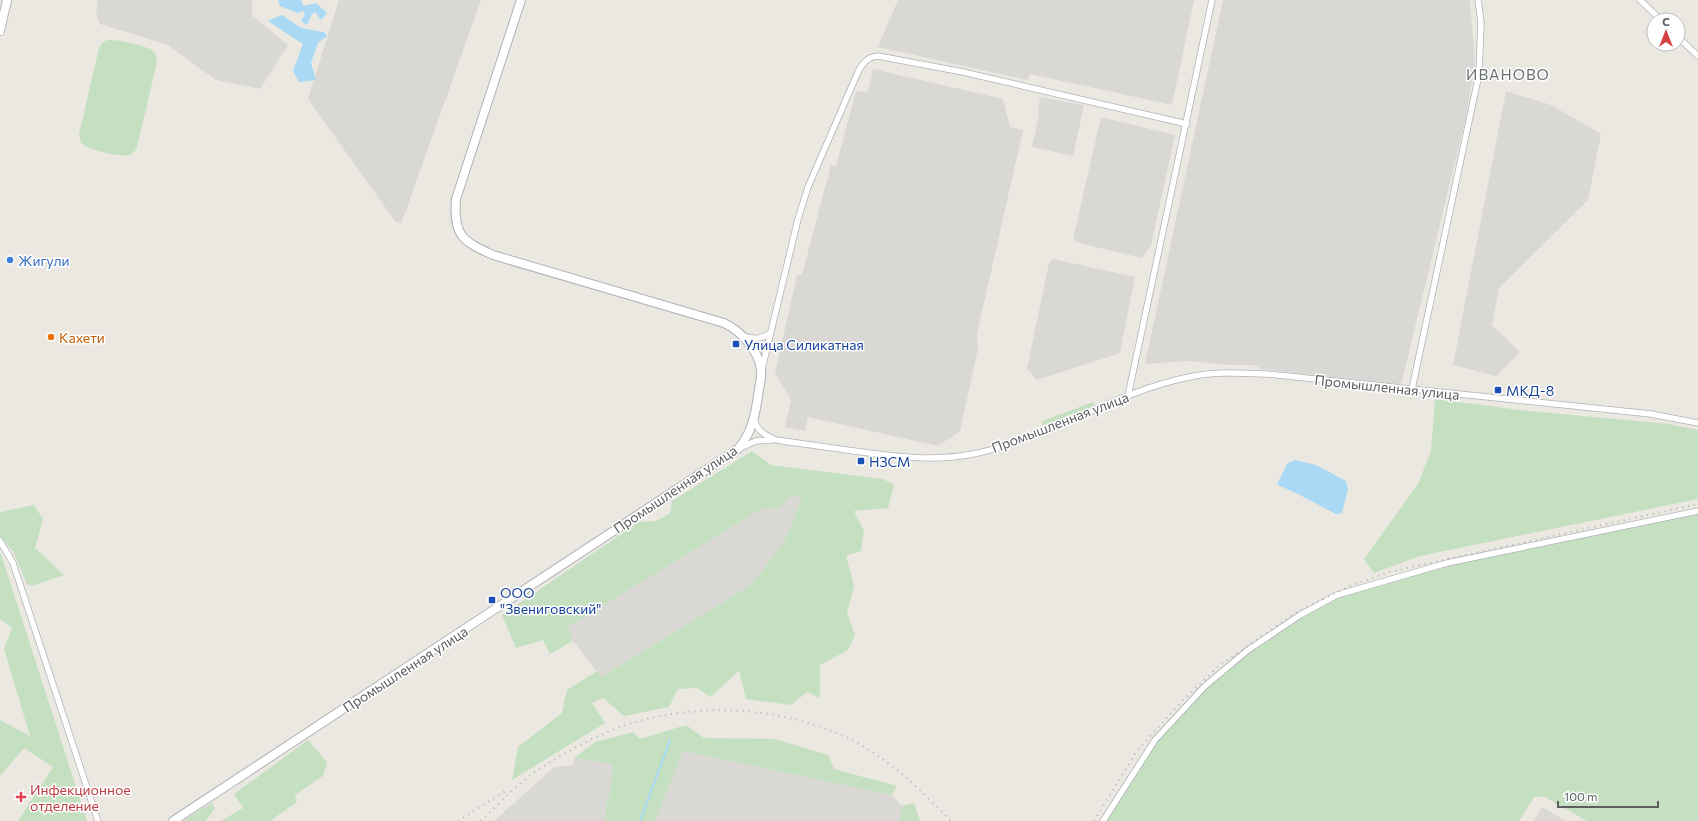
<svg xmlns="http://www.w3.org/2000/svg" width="1698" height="821" font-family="Commissioner,sans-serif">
	<rect width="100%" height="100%" fill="#ebe8e2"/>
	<g fill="#dad8d4">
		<path d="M98,0H252V15L288,45L260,89L216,80L168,45L100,24L96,12Z"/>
		<path d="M339,0H481L401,224L395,221L308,99Z"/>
		<path d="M898,0H1194L1172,105L1030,74L1027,80L878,47Z"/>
		<path d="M1223,0H1470L1475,64L1465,121L1401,385L1262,369L1253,365H1229L1188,361L1145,364Z"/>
		<path d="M873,69L1003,99L1010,127L1023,130L977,334L978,349L960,431L938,446L808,417L805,431L785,427L791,400L775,373L797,275H802L831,165L836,166L856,91L868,92Z"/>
		<path d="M1506,91L1551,105L1601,134L1588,200L1499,288L1492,325L1520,352L1496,376L1453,365Z"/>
		<path d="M1040,97L1084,105L1073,156L1032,147L1039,115L1038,111Z"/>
		<path d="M1101,117L1175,135L1151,245L1142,258L1079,243L1073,239Z"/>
		<path d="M1053,259L1135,277L1120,353L1037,380L1027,369L1049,263Z"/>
		<path d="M792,494L802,499L784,542L751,585L601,677L573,641L568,627L761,509L780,508Z"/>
		<path d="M683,751L892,795L902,806L899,821H655Z"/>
		<path d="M574,758L613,764L610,794L606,804V821H494L554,767L573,765Z"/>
		<path d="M1542,807L1566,821H1534Z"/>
	</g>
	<g fill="#c4e0c1">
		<path d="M107,40C116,39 148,45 154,52C156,55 156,58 157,62L137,147C135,152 133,154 128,155C120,157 87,150 82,143C80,140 80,138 79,134L99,48L102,43Z"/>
		<path d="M1435,399L1528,411L1669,424L1698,430V499L1420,556L1374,573L1364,559L1418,484L1431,451Z"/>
		<path d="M1093,402L1094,404L1092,407L1046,425H1042V421Z"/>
		<path d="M752,451L771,465L883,479L894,485L888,508L854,511L864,531L861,551L846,556L854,586L847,613L855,635L848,650L820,665V698L807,692L791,705L746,699L739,671L710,697L697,688L678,689L669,707L624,716L603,698L592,703L605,723L512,780L518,747L562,713L567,690L597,671L601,677L751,585L784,542L802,499L792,494L780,508L761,509L568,627L573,641L550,654L543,640L516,648L502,615L639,522L655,521L670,514L672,501Z"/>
		<path d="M34,505L43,519L35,548L64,575L32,586L27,584L13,551L0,537V512Z"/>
		<path d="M1698,511V821H1587L1545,797H1534L1519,821H1103L1155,740L1205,686L1248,650L1337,595L1447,563Z"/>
		<path d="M0,553L1,554L87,821H18L53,767L24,748L0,776V720L30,736L4,649L12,628L0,619Z"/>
		<path d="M686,725L704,738L775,739L828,755L834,769L897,786L892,795L683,751L655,821H606V804L610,794L613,764L574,758L595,742L633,732L640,739Z"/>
		<path d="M308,740L327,762L323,776L295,795L297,802L270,821H221L243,808L234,794Z"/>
		<path d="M212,803L215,808L206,821H183Z"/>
		<path d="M914,803L920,821H899L902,806Z"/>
	</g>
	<g fill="#a9d9f4">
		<path d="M278,0H301L303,6L316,3L327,13L321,20L315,12L312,14L307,25L301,21L305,14L303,11L298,13L280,6Z"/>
		<path d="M282,15L301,28L324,32L327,36L318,43L311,63L316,80L299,82L293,71L303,44L268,21Z"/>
		<path d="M1295,460L1316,465L1346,481L1348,489L1342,513L1336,514L1298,494L1278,485L1277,484L1287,464Z"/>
	</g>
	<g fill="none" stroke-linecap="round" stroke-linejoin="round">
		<path stroke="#a9d9f4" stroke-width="2" d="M640,821L670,740"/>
		<defs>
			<g id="street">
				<path d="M1640,0L1661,20"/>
				<path d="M1678,37L1698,56"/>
				<path d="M742,336C753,339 761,340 770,333"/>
				<path d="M762,369L798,219L808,187L858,72C863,63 867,57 878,56L963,72L1187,124"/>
				<path d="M1412,389L1479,74L1481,22L1478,0"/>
				<path d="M1128,396L1212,0"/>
				<path d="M754,419C757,431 766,436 776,440C802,444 828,447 854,451C896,457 937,462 978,453C1051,437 1115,392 1189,377C1215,371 1241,373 1267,374L1651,414L1698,423"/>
				<path d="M740,448L756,441L772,440"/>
				<path d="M0,541L13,563L98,821"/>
				<path d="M1103,821L1155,740L1205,686L1248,650L1300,615L1337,595L1447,563L1698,511"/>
			</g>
			<g id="secondary">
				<path d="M0,31L7,0"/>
				<path d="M173,821L738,449C753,432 756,411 759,389C760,383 762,376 761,370C759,351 741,331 724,323L493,255C462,241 453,235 456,199L521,0"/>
			</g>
		</defs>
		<use href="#street" stroke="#afb3b6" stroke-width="7"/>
		<use href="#secondary" stroke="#afb2b6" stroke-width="10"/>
		<use href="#street" stroke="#fff" stroke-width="5.5"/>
		<use href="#secondary" stroke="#fff" stroke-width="8"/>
		<g stroke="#b0b1b1" stroke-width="2" stroke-dasharray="1 5" stroke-linecap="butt">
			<path d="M458,821L507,790"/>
			<path d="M481,821C497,805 514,788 532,774C558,756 594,736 623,726C695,701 782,706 850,739C889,759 921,790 951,821"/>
			<path d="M1094,821L1136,752L1182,701L1219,666L1297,612L1350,586L1389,572L1698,504"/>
		</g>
	</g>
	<circle fill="#3f7fe0" stroke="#fff" stroke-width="1.5" cx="10" cy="260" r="4"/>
	<circle fill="#e8710a" stroke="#fff" stroke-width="1.5" cx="51" cy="337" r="4"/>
	<g fill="#1a4fb4" stroke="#fff" stroke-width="1.5">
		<rect x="732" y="340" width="8" height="8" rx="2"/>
		<rect x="1494" y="386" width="8" height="8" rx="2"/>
		<rect x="857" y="457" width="8" height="8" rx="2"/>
		<rect x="488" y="596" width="8" height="8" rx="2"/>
	</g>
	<path fill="#e0444e" stroke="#fff" stroke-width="1.5" d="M19 791h4v4h4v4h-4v4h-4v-4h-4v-4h4z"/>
	<g text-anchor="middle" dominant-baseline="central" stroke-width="3" stroke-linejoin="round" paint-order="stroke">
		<g font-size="14" fill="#366cbe" stroke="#fff" text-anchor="start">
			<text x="18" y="260">Жигули</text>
		</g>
		<g font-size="14" fill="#c56008" stroke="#fff" text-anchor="start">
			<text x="59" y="337">Кахети</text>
		</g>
		<g font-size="14" fill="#164399" stroke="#fff" text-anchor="start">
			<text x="744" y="344">Улица Силикатная</text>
			<text x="1506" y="390">МКД-8</text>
			<text x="869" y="461">НЗСМ</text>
			<text x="500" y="592">ООО<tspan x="500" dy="16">"Звениговский"</tspan></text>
		</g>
		<g font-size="14" fill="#5a5e61" stroke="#fff">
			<text transform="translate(1387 387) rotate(6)">Промышленная улица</text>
			<text transform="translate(1060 422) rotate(-21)">Промышленная улица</text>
			<text transform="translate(675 489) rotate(-34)">Промышленная улица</text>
			<text transform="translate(405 669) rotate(-33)">Промышленная улица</text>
		</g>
		<g font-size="14" fill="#be3a42" stroke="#fff" text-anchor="start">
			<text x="30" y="789">Инфекционное<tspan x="30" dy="16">отделение</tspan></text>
		</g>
		<g font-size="15" letter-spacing="1" fill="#6b7073" stroke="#fff">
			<text x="1508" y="74">ИВАНОВО</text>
		</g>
	</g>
	<g transform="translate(1666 32)"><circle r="19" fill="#ffffff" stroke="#bdbfc0"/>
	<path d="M0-3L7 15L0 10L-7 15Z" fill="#d44040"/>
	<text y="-6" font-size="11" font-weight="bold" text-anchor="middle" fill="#5a5e61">С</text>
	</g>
	<path d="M1558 801v6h100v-6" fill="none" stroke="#5a5e61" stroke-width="2"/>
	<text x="1564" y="801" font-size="12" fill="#5a5e61" stroke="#ffffff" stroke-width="3" paint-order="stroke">100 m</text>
</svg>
